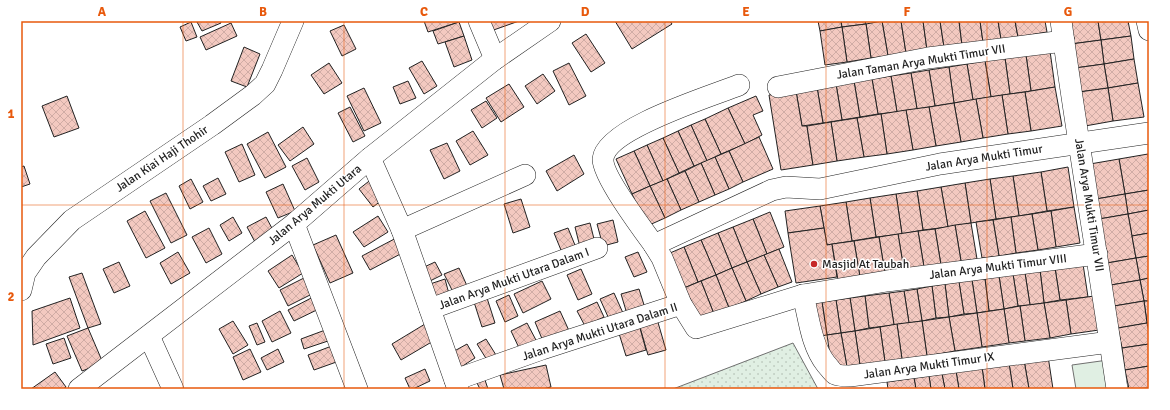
<svg xmlns="http://www.w3.org/2000/svg" width="1170" height="410" font-family="Signika,sans-serif">
	<defs>
		<pattern id="green-dots" width="8" height="8" patternUnits="userSpaceOnUse"><rect width="8" height="8" fill="#e0efe3"/><path d="M2 2h.1M6 6h.1" fill="none" stroke="#c0cdc2" stroke-width="1.8" stroke-linecap="round"/></pattern>
		<pattern id="building-cross-hatch" width="8" height="8" patternUnits="userSpaceOnUse"><rect width="8" height="8" fill="#f3c9c0"/><path d="M0 0l8 8M0 8l8-8" fill="none" stroke="#d0aca5"/></pattern>
	</defs>
	<rect width="100%" height="100%" fill="#fff"/>
	<path fill="url(#green-dots)" stroke="#6f6f6f" d="M793,343L818,389H673Z"/>
	<path fill="#e0efe3" stroke="#6f6f6f" d="M1108,360L1112,389H1076L1072,365Z"/>
	<g fill="url(#building-cross-hatch)" stroke="#222">
		<path d="M199,21H220L221,23L202,31L197,22Z"/>
		<path d="M424,21H458L459,22L428,32Z"/>
		<path d="M484,21H519L488,32Z"/>
		<path d="M615,21H670L672,24L632,49Z"/>
		<path d="M818,21H841L842,27L820,31Z"/>
		<path d="M841,21H865L866,24L842,27Z"/>
		<path d="M882,21H901L906,53L888,56Z"/>
		<path d="M882,21L888,56L871,58L866,24Z"/>
		<path d="M901,21H923L927,50L906,53Z"/>
		<path d="M923,21H940L944,47L927,50Z"/>
		<path d="M940,21H959L962,45L944,47Z"/>
		<path d="M959,21H980L983,42L962,45Z"/>
		<path d="M980,21H998L1001,39L983,42Z"/>
		<path d="M998,21H1015L1018,37L1001,39Z"/>
		<path d="M1015,21H1045L1047,32L1018,37Z"/>
		<path d="M1068,21H1098L1101,40L1071,44Z"/>
		<path d="M1098,21H1128L1131,36L1101,40Z"/>
		<path d="M191,22L197,37L186,41L180,27Z"/>
		<path d="M459,22L464,36L438,44L433,31Z"/>
		<path d="M231,23L237,36L206,50L200,37Z"/>
		<path d="M866,24L871,58L847,62L842,27Z"/>
		<path d="M344,25L356,49L342,56L330,31Z"/>
		<path d="M842,27L847,62L825,65L820,31Z"/>
		<path d="M586,34L605,63L591,72L572,43Z"/>
		<path d="M464,36L472,60L454,67L445,42Z"/>
		<path d="M1131,36L1134,59L1104,64L1101,40Z"/>
		<path d="M1101,40L1104,64L1075,68L1071,44Z"/>
		<path d="M244,47L260,54L247,87L231,81Z"/>
		<path d="M1050,51L1055,87L1031,91L1026,55Z"/>
		<path d="M1026,55L1031,91L1010,94L1005,58Z"/>
		<path d="M1005,58L1010,94L991,97L985,61Z"/>
		<path d="M1134,59L1138,83L1108,88L1104,64Z"/>
		<path d="M422,61L437,86L424,94L409,68Z"/>
		<path d="M985,61L991,97L973,100L967,64Z"/>
		<path d="M329,63L342,83L324,94L311,75Z"/>
		<path d="M569,63L586,96L569,105L553,71Z"/>
		<path d="M967,64L973,100L954,103L949,67Z"/>
		<path d="M1104,64L1108,88L1079,92L1075,68Z"/>
		<path d="M949,67L954,103L935,106L929,70Z"/>
		<path d="M929,70L935,106L917,109L911,73Z"/>
		<path d="M911,73L917,109L897,112L891,76Z"/>
		<path d="M543,74L555,91L537,104L525,86Z"/>
		<path d="M891,76L897,112L878,114L872,79Z"/>
		<path d="M872,79L878,114L860,117L854,81Z"/>
		<path d="M408,81L416,98L400,104L393,87Z"/>
		<path d="M854,81L860,117L842,120L836,84Z"/>
		<path d="M1138,83L1144,117L1113,121L1108,88Z"/>
		<path d="M509,84L524,107L501,122L486,98Z"/>
		<path d="M836,84L842,120L823,123L817,87Z"/>
		<path d="M817,87L823,123L802,126L796,91Z"/>
		<path d="M1055,87L1062,126L1031,131L1025,92Z"/>
		<path d="M364,88L381,123L364,131L347,96Z"/>
		<path d="M1108,88L1113,121L1085,126L1079,92Z"/>
		<path d="M796,91L802,126H807L813,165L781,170L769,95Z"/>
		<path d="M1025,92L1031,131L1008,134L1002,95Z"/>
		<path d="M1002,95L1008,134L983,138L976,99Z"/>
		<path d="M67,96L79,128L54,137L42,106Z"/>
		<path d="M756,96L763,111L753,115L762,135L745,144L728,108Z"/>
		<path d="M976,99L983,138L961,142L954,103Z"/>
		<path d="M486,101L497,118L482,128L471,110Z"/>
		<path d="M954,103L961,142L936,146L929,107Z"/>
		<path d="M350,107L365,136L353,142L338,113Z"/>
		<path d="M929,107L936,146L913,150L906,110Z"/>
		<path d="M728,108L745,144L721,154L705,119Z"/>
		<path d="M906,110L913,150L887,154L881,114Z"/>
		<path d="M881,114L887,154L864,157L857,118Z"/>
		<path d="M857,118L864,157L837,161L831,122Z"/>
		<path d="M705,119L721,154L707,161L691,125Z"/>
		<path d="M831,122L837,161L813,165L807,126Z"/>
		<path d="M691,125L707,161L694,166L678,131Z"/>
		<path d="M303,127L314,144L290,161L278,145Z"/>
		<path d="M473,131L488,155L470,165L456,141Z"/>
		<path d="M678,131L694,166L679,173L663,138Z"/>
		<path d="M268,132L286,167L265,178L247,144Z"/>
		<path d="M759,137L773,169L743,182L729,151Z"/>
		<path d="M663,138L679,173L663,181L647,145Z"/>
		<path d="M447,143L460,171L444,179L430,150Z"/>
		<path d="M242,144L255,175L239,182L225,152Z"/>
		<path d="M647,145L663,181L650,186L634,151Z"/>
		<path d="M634,151L650,186L632,194L616,159Z"/>
		<path d="M729,151L743,182L729,189L715,157Z"/>
		<path d="M1148,154L1149,160V190L1125,194L1119,159Z"/>
		<path d="M574,155L584,174L557,191L546,171Z"/>
		<path d="M715,157L729,189L715,195L701,163Z"/>
		<path d="M307,158L319,182L305,190L292,166Z"/>
		<path d="M1119,159L1125,194L1096,199L1090,164Z"/>
		<path d="M701,163L715,195L699,202L685,171Z"/>
		<path d="M24,166L30,184L21,187V167Z"/>
		<path d="M1068,167L1074,207L1047,211L1041,172Z"/>
		<path d="M685,171L699,202L681,210L667,179Z"/>
		<path d="M1041,172L1047,211L1019,216L1013,176Z"/>
		<path d="M1013,176L1019,216L996,219L990,179Z"/>
		<path d="M218,178L226,194L211,201L203,186Z"/>
		<path d="M373,178L387,196L373,207L359,189Z"/>
		<path d="M191,179L203,202L190,209L179,186Z"/>
		<path d="M667,179L681,210L665,218L650,186Z"/>
		<path d="M990,179L996,219L971,223L965,183Z"/>
		<path d="M965,183L971,223L948,227L941,187Z"/>
		<path d="M283,184L295,211L278,218L266,192Z"/>
		<path d="M650,186L665,218L647,226L632,194Z"/>
		<path d="M941,187L948,227L923,230L917,191Z"/>
		<path d="M1149,190V210L1128,214L1125,194Z"/>
		<path d="M917,191L923,230L902,234L896,194Z"/>
		<path d="M166,193L187,235L171,243L150,201Z"/>
		<path d="M896,194L902,234L876,237L870,198Z"/>
		<path d="M1125,194L1128,214L1099,219L1096,199Z"/>
		<path d="M870,198L876,237L852,241L846,202Z"/>
		<path d="M521,199L530,227L513,233L504,204Z"/>
		<path d="M846,202L852,241L827,245L820,206Z"/>
		<path d="M820,206L824,228L788,233L785,211Z"/>
		<path d="M1074,207L1080,243L1056,247L1051,211Z"/>
		<path d="M1149,210V233L1132,236L1128,214Z"/>
		<path d="M145,211L165,248L146,258L127,221Z"/>
		<path d="M1051,211L1056,247L1038,250L1032,214Z"/>
		<path d="M770,212L784,247L767,254L753,219Z"/>
		<path d="M1032,214L1038,250L1016,253L1011,217Z"/>
		<path d="M1128,214L1136,258L1107,263L1099,219Z"/>
		<path d="M378,216L388,232L364,247L353,232Z"/>
		<path d="M233,217L242,233L229,241L220,225Z"/>
		<path d="M266,217L274,232L255,242L247,227Z"/>
		<path d="M1011,217L1016,253L999,256L993,220Z"/>
		<path d="M753,219L767,254L747,262L733,227Z"/>
		<path d="M613,220L618,242L603,246L597,224Z"/>
		<path d="M993,220L999,256L982,258L976,222Z"/>
		<path d="M590,223L595,243L580,247L575,227Z"/>
		<path d="M971,223L977,259L961,261L955,225Z"/>
		<path d="M955,225L961,261L941,265L935,229Z"/>
		<path d="M733,227L747,262L732,268L718,233Z"/>
		<path d="M209,228L222,254L206,263L192,237Z"/>
		<path d="M568,228L577,250L563,255L554,233Z"/>
		<path d="M824,228L827,245L832,244L837,277L796,283L788,233Z"/>
		<path d="M935,229L941,265L924,267L918,231Z"/>
		<path d="M918,231L924,267L904,270L898,234Z"/>
		<path d="M718,233L732,268L716,275L701,240Z"/>
		<path d="M1149,233V256L1136,258L1132,236Z"/>
		<path d="M898,234L904,270L885,273L879,237Z"/>
		<path d="M336,235L353,273L330,283L313,245Z"/>
		<path d="M400,236L408,250L370,270L362,256Z"/>
		<path d="M879,237L885,273L860,277L854,241Z"/>
		<path d="M701,240L716,275L698,282L684,247Z"/>
		<path d="M854,241L860,277L838,280L832,244Z"/>
		<path d="M684,247L698,282L684,288L670,253Z"/>
		<path d="M779,249L792,282L778,287L764,255Z"/>
		<path d="M178,252L190,273L171,284L160,263Z"/>
		<path d="M638,252L647,272L634,277L625,257Z"/>
		<path d="M292,255L303,273L279,288L268,271Z"/>
		<path d="M764,255L778,287L761,294L747,262Z"/>
		<path d="M1149,256V278L1140,280L1136,258Z"/>
		<path d="M1136,258L1140,280L1111,285L1107,263Z"/>
		<path d="M119,262L130,286L114,293L103,269Z"/>
		<path d="M435,262L442,275L428,282L422,268Z"/>
		<path d="M747,262L761,294L746,301L732,268Z"/>
		<path d="M1083,264L1088,297L1060,300L1055,268Z"/>
		<path d="M459,268L468,288L454,294L444,274Z"/>
		<path d="M732,268L746,301L729,308L716,275Z"/>
		<path d="M1055,268L1060,300L1044,303L1040,270Z"/>
		<path d="M581,269L592,294L578,300L567,275Z"/>
		<path d="M1040,270L1044,303L1030,305L1025,273Z"/>
		<path d="M82,273L101,324L88,328L69,277Z"/>
		<path d="M1025,273L1030,305L1018,306L1013,274Z"/>
		<path d="M1013,274L1018,306L1004,309L999,276Z"/>
		<path d="M716,275L729,308L714,314L701,281Z"/>
		<path d="M999,276L1004,309L989,311L985,279Z"/>
		<path d="M304,278L312,294L288,306L280,290Z"/>
		<path d="M1149,278V301H1144L1140,280Z"/>
		<path d="M445,279L449,294L434,299L430,284Z"/>
		<path d="M985,279L989,311L977,313L972,280Z"/>
		<path d="M972,280L977,313L964,314L959,282Z"/>
		<path d="M1140,280L1144,301L1114,306L1111,285Z"/>
		<path d="M542,281L551,299L523,313L514,294Z"/>
		<path d="M701,281L714,314L697,320L684,288Z"/>
		<path d="M959,282L964,314L949,317L945,284Z"/>
		<path d="M945,284L949,317L936,318L932,286Z"/>
		<path d="M932,286L936,318L922,321L917,289Z"/>
		<path d="M639,289L645,308L627,314L621,294Z"/>
		<path d="M917,289L922,321L909,323L904,291Z"/>
		<path d="M904,291L909,323L894,325L889,293Z"/>
		<path d="M614,293L623,313L609,319L600,299Z"/>
		<path d="M889,293L894,325L869,328L865,296Z"/>
		<path d="M319,294L325,306L294,321L288,310Z"/>
		<path d="M509,295L518,316L505,322L496,301Z"/>
		<path d="M865,296L869,328L855,331L850,298Z"/>
		<path d="M1094,296L1099,330L1071,334L1066,300Z"/>
		<path d="M70,298L80,328L33,345L32,311Z"/>
		<path d="M487,298L495,323L482,327L474,302Z"/>
		<path d="M850,298L855,331L841,333L836,300Z"/>
		<path d="M836,300L841,333L827,335L822,302Z"/>
		<path d="M1066,300L1071,334L1050,338L1044,303Z"/>
		<path d="M1144,301H1149V323H1147Z"/>
		<path d="M1144,301L1147,323L1118,328L1114,306Z"/>
		<path d="M597,302L604,317L585,326L577,311Z"/>
		<path d="M822,302L827,335L814,337L809,304Z"/>
		<path d="M1044,303L1050,338L1025,341L1020,306Z"/>
		<path d="M1020,306L1025,341L1009,343L1004,309Z"/>
		<path d="M1004,309L1009,343L982,347L977,313Z"/>
		<path d="M280,311L291,333L272,342L262,321Z"/>
		<path d="M560,311L571,335L545,346L535,322Z"/>
		<path d="M977,313L982,347L955,351L949,317Z"/>
		<path d="M949,317L955,351L927,356L922,321Z"/>
		<path d="M657,319L666,350L648,355L639,324Z"/>
		<path d="M233,321L248,345L233,354L219,329Z"/>
		<path d="M638,321L646,350L626,356L617,327Z"/>
		<path d="M922,321L927,356L902,359L897,324Z"/>
		<path d="M257,323L265,342L257,345L249,326Z"/>
		<path d="M527,323L537,342L520,350L511,331Z"/>
		<path d="M1147,323L1149,332V344L1122,348L1118,328Z"/>
		<path d="M425,324L435,340L401,360L392,344Z"/>
		<path d="M897,324L902,359L885,362L880,327Z"/>
		<path d="M880,327L885,362L860,365L855,331Z"/>
		<path d="M88,328L103,363L82,371L67,336Z"/>
		<path d="M328,329L331,340L304,349L301,339Z"/>
		<path d="M855,331L860,365L847,367L841,333Z"/>
		<path d="M841,333L847,367L832,369L827,335Z"/>
		<path d="M64,338L71,358L53,364L46,344Z"/>
		<path d="M486,339L496,355L487,360L477,344Z"/>
		<path d="M337,344L342,360L314,370L308,355Z"/>
		<path d="M467,344L475,358L458,369L449,354Z"/>
		<path d="M1149,344V366L1125,370L1122,348Z"/>
		<path d="M250,349L261,372L243,380L233,357Z"/>
		<path d="M278,349L284,362L267,370L261,358Z"/>
		<path d="M1048,356L1053,389H1029L1024,360Z"/>
		<path d="M1024,360L1029,389H1013L1009,363Z"/>
		<path d="M1009,363L1013,389H985L982,367Z"/>
		<path d="M546,365L551,387L543,389H504L500,375Z"/>
		<path d="M1149,366V388L1129,389L1125,370Z"/>
		<path d="M982,367L985,389H959L956,371Z"/>
		<path d="M425,369L430,381L413,389H410L405,378Z"/>
		<path d="M956,371L959,389H945L942,374Z"/>
		<path d="M55,372L66,387L63,389H31Z"/>
		<path d="M942,374L945,389H931L929,376Z"/>
		<path d="M929,376L931,389H916L914,378Z"/>
		<path d="M914,378L916,389H888L887,382Z"/>
		<path d="M485,380L488,389H480L477,383Z"/>
	</g>
	<g fill="none" stroke-linecap="round" stroke-linejoin="round">
		<defs>
			<g id="minor">
				<path d="M479,21L495,59"/>
				<path d="M1061,21C1078,144 1099,266 1117,389"/>
				<path d="M1147,21L1149,30"/>
				<path d="M778,87L928,58L1064,41"/>
				<path d="M370,158L402,230L458,389"/>
				<path d="M294,224L357,389"/>
				<path d="M402,230L525,175"/>
				<path d="M654,245C643,230 602,175 603,159C606,128 712,96 739,85"/>
				<path d="M1097,254L887,281L803,295L696,328L681,304L662,258L654,245L772,190L786,187L820,189L940,164L1149,133"/>
				<path d="M21,290L25,273L36,257L72,220L212,125L253,95L265,84L272,70L293,21"/>
				<path d="M803,295C809,318 811,345 826,364C829,367 832,372 835,374C839,376 845,376 850,376L1110,342"/>
				<path d="M430,309L597,248"/>
				<path d="M149,336L173,389"/>
				<path d="M455,380L542,349L681,304"/>
				<path d="M79,389L294,224L370,158L495,59L550,21"/>
			</g>
		</defs>
		<use href="#minor" stroke="#222" stroke-width="22"/>
		<use href="#minor" stroke="#fff" stroke-width="21"/>
	</g>
	<path fill="none" stroke="#e8590c" stroke-width="1" stroke-opacity="0.55" d="M183,21V389M344,21V389M505,21V389M665,21V389M826,21V389M987,21V389M21,205H1149"/>
	<circle fill="#c62828" stroke="#fff" stroke-width="1.5" cx="814" cy="264" r="4"/>
	<g text-anchor="middle" dominant-baseline="central" stroke-width="3" stroke-linejoin="round" paint-order="stroke">
		<g font-size="12" fill="#222" stroke="#fff">
			<text transform="translate(921 62) rotate(-9)">Jalan Taman Arya Mukti Timur VII</text>
			<text transform="translate(984 158) rotate(-9)">Jalan Arya Mukti Timur</text>
			<text transform="translate(162 159) rotate(-34)">Jalan Kiai Haji Thohir</text>
			<text transform="translate(315 205) rotate(-40)">Jalan Arya Mukti Utara</text>
			<text transform="translate(1089 205) rotate(81)">Jalan Arya Mukti Timur VII</text>
			<text transform="translate(998 267) rotate(-7)">Jalan Arya Mukti Timur VIII</text>
			<text transform="translate(514 279) rotate(-20)">Jalan Arya Mukti Utara Dalam I</text>
			<text transform="translate(600 332) rotate(-18)">Jalan Arya Mukti Utara Dalam II</text>
			<text transform="translate(929 366) rotate(-8)">Jalan Arya Mukti Timur IX</text>
		</g>
		<g font-size="12" fill="#222" stroke="#fff" text-anchor="start">
			<text x="822" y="264">Masjid At Taubah</text>
		</g>
	</g>
	<rect width="1170" height="410" fill="none" stroke="#ffffff" stroke-width="44"/>
	<rect x="22" y="22" width="1126" height="366" fill="none" stroke="#e8590c" stroke-width="1.5"/>
	<g font-size="13" text-anchor="middle" font-weight="bold" fill="#e8590c">
		<text x="102" y="16">A</text>
		<text x="263" y="16">B</text>
		<text x="424" y="16">C</text>
		<text x="585" y="16">D</text>
		<text x="746" y="16">E</text>
		<text x="907" y="16">F</text>
		<text x="1068" y="16">G</text>
		<text x="11" y="118">1</text>
		<text x="11" y="301">2</text>
	</g>
</svg>
